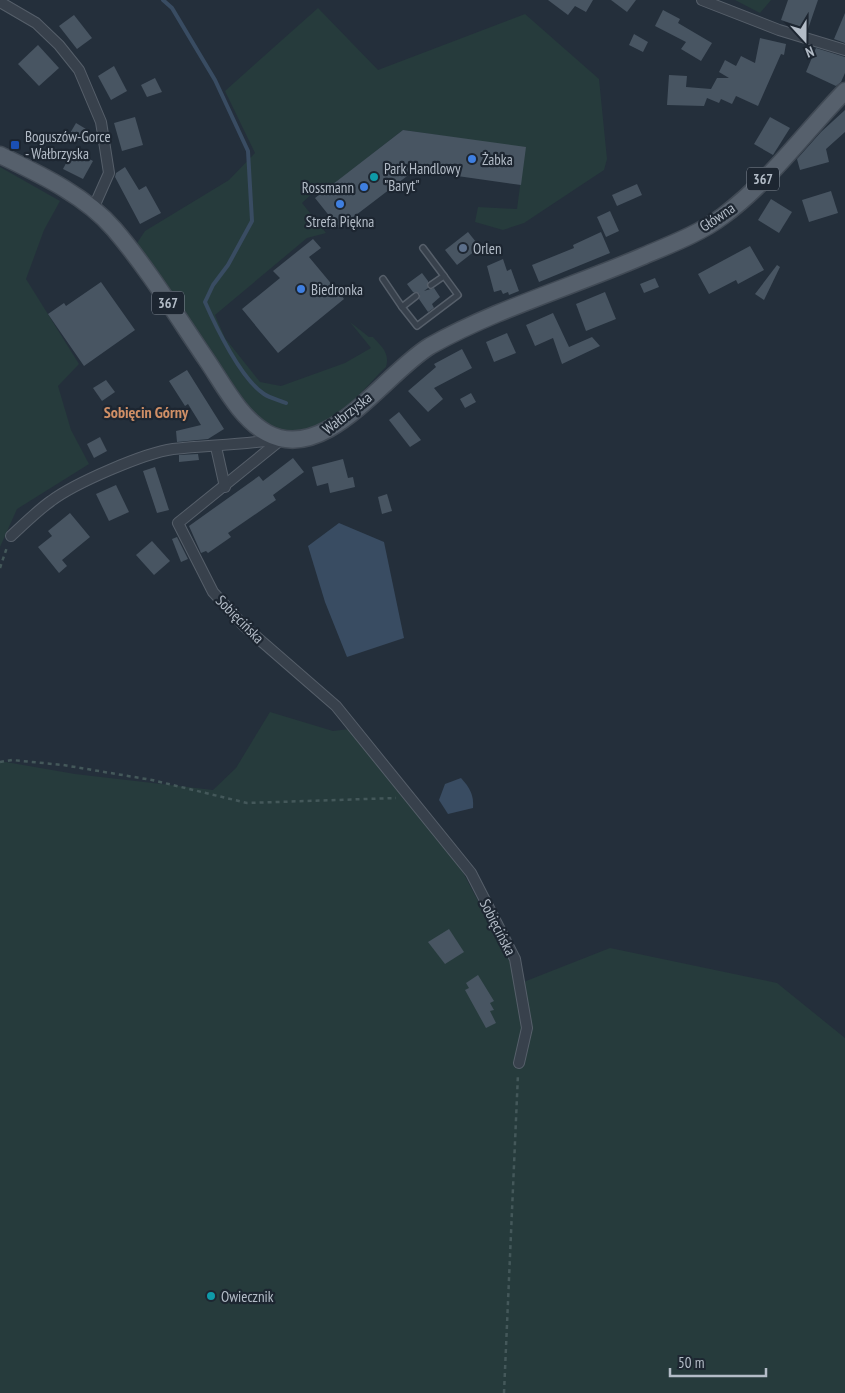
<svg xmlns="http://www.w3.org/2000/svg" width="845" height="1393" font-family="'PT Sans Narrow',sans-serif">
	<rect width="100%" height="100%" fill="#242f3b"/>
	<g fill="#263b3c">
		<path d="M735,0H771L760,13Z"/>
		<path d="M318,8L378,70L525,14L599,79L607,159L604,170L524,223L503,230L475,222L478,207L517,209L525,148L403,130L326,190L320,186L302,203L326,233L307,238L215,315L225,338L260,382L281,386L345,363L371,348L350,322L369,337H373C382,347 390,353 386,367C365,387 344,415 318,429C296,440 266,427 252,411L191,324L137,243L145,231L229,180L255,153L225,91Z"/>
		<path d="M0,167L60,201L44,230L26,279L79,364L58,386L71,430L89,464L17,509L0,547Z"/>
		<path d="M270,712L333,731L357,728L456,859L521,983L610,948L777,983L845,1038V1393H0V761L75,774L213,790L236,768Z"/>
	</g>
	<g fill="#394c62">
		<path d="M339,523L384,542L404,638L347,657L325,602L308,546Z"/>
		<path d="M461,778C470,788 474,795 473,808L448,814L439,800L445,784Z"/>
	</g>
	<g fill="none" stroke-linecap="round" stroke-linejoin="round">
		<path stroke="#394c62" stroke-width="4" d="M163,0L172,8L215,80L248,151L252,221L228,265L213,285L205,302C216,327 241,379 264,394C270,398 279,400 286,403"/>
	</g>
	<g fill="#485562">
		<path d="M548,0H593L586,12L575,6L568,15Z"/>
		<path d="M611,0H636L627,12Z"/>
		<path d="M788,0H818L808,29L781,20Z"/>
		<path d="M663,10L680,19L678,23L712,43L701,61L681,49L686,42L655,26Z"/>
		<path d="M845,13V43L834,39Z"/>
		<path d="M74,15L92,38L77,49L59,26Z"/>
		<path d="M634,34L648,42L643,52L629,45Z"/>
		<path d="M760,38L786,44L784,55L781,54L758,106L736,96L732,104L721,99L719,103L707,98L704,106L667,105L669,75L687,76L686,87L711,89L717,78H729L719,72L725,60L736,66L741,56L755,63Z"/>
		<path d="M38,45L59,68L39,86L18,64Z"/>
		<path d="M816,48L845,57V73L841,82L836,86L806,72Z"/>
		<path d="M114,66L127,91L111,100L98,76Z"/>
		<path d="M155,78L162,92L147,97L141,85Z"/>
		<path d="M845,110V132L826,149L829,162L800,170L797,159L821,132Z"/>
		<path d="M135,117L143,145L122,151L114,123Z"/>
		<path d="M770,117L790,128L773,155L754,144Z"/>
		<path d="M76,123L86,129L79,141L69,135Z"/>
		<path d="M403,130L526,147L521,185L415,170L339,228L315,198Z"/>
		<path d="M73,150L93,161L83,179L63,169Z"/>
		<path d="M125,167L139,190L146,186L161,213L140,224L115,177L116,173Z"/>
		<path d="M637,184L642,195L617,206L612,195Z"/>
		<path d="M831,191L838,213L809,222L802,200Z"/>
		<path d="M771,199L792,212L779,233L758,220Z"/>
		<path d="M610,211L619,231L606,237L597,217Z"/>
		<path d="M468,232L480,247L457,265L445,250Z"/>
		<path d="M601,232L610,253L539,282L532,265L574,248L573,245Z"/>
		<path d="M313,239L321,248L309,257L344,299L278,353L242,309L280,278L273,271Z"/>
		<path d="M750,246L764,270L738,284L736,280L709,294L698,274Z"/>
		<path d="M503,259L507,271L511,269L519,291L509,295L508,292L503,294L501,290L494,292L487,266Z"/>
		<path d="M777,265L780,267L764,300L755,294Z"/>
		<path d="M422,273L428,281V288L424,291L434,288L440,297L432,304L434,308L428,312L419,299L420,294L413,292L407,284Z"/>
		<path d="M655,278L659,287L644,293L640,284Z"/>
		<path d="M101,282L135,330L84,366L48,314L64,303L66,306Z"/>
		<path d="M605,292L616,319L586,331L576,304Z"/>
		<path d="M553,313L569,347L592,337L600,346L562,364L553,338L535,346L526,325Z"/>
		<path d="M507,333L516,353L494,362L486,342Z"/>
		<path d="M462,349L472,368L434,388L443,399L428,412L408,391L436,367L434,364Z"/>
		<path d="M187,370L224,429L208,439L177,442L176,431L201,425L188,404L185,406L169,381Z"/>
		<path d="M106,380L115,392L102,401L93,388Z"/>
		<path d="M471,393L476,402L465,408L460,399Z"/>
		<path d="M399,412L421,440L410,447L389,420Z"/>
		<path d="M100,437L107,451L94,458L87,444Z"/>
		<path d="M198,454L199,460L179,462V455Z"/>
		<path d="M293,458L304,472L273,495L276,500L228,533L231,537L208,553L206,551L201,553L189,526L259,476L263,481Z"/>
		<path d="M343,459L348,478L353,477L355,487L330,493L328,483L317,486L312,467Z"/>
		<path d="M155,467L169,510L157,513L143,471Z"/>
		<path d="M116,485L129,512L109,521L96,494Z"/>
		<path d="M387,494L392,511L382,514L378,497Z"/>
		<path d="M70,513L90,537L62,560L67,566L59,573L38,547L52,536L48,531Z"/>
		<path d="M177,537L188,559L181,562L172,539Z"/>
		<path d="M152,541L170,561L154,575L136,555Z"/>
		<path d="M449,929L464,952L445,964L428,942Z"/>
		<path d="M478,975L494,1001L490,1003L494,1010L490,1011L496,1023L486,1028L465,990L469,988L466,983Z"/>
	</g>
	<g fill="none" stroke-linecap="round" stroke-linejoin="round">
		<defs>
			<g id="service">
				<path d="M423,248L444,276L431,285"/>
				<path d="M383,279L402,307L416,296"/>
				<path d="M402,307L417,326L458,295L444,276"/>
			</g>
			<g id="minor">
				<path d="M702,0L779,30L845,50"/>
				<path d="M0,2L36,23L59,45L79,70L101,122L109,173L93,209"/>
				<path d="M283,438L178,523L213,592L244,626L336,706L471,873L515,959L527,1028L519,1063"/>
				<path d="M216,447L225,487"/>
				<path d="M11,536C24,524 37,511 51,501C75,483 144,453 173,449C209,445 244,445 279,439"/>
			</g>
			<path id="primary" d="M0,155C39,174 85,195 114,229C149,270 178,318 208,362C224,386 241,419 267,433C326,465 385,373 430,346C496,309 571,287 641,257C669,245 699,234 723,216C770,181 805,132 845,91"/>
		</defs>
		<use href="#service" stroke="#565f6a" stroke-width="8"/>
		<use href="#minor" stroke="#565f6a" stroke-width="12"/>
		<use href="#primary" stroke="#414a55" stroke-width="19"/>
		<g stroke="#44585a" stroke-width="2.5" stroke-dasharray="4 4" stroke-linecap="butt">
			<path d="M0,568L7,547"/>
			<path d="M0,762L12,760L63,765L152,780L247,803L396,798"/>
			<path d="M504,1393L518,1074"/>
		</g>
		<use href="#service" stroke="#38414c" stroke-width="5"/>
		<use href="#minor" stroke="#38414c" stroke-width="10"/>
		<use href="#primary" stroke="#56606c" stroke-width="16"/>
	</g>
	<rect fill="#1a4fb4" stroke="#1d2631" stroke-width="2" x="10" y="140" width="10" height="10" rx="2.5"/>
	<g fill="#3f7fe0" stroke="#1d2631" stroke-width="2">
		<circle cx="472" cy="159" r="5"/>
		<circle cx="364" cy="187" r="5"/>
		<circle cx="340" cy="204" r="5"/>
		<circle cx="301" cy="289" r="5"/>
	</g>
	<g fill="#0f9aa8" stroke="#1d2631" stroke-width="2">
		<circle cx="374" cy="177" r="5"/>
		<circle cx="211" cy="1296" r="5"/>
	</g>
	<circle fill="#5c6f8a" stroke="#1d2631" stroke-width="2" cx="463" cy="248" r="5"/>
	<g text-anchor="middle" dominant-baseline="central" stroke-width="4.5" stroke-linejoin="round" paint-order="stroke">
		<g fill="#1d2631" stroke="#868f9a" stroke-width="1">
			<rect x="747" y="167.5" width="32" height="23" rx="4"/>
			<rect x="152" y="291.5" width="32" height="23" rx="4"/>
		</g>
		<g font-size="14" font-weight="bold" fill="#b3bcc7">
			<text x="763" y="179">367</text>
			<text x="168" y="303">367</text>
		</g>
		<g font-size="15" fill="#b3bcc7" stroke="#1d2631" text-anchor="start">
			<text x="25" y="136">Boguszów-Gorce<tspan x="25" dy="17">- Wałbrzyska</tspan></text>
			<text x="482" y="159">Żabka</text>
			<text x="384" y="168">Park Handlowy<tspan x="384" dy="17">"Baryt"</tspan></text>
			<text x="354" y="187" text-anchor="end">Rossmann</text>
			<text x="340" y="221" text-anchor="middle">Strefa Piękna</text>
			<text x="473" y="248">Orlen</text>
			<text x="311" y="289">Biedronka</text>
			<text x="221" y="1296">Owiecznik</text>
		</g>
		<g font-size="15" fill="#b3bcc7" stroke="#1d2631">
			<text transform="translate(717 217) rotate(-34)">Główna</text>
			<text transform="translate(347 413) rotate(-38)">Wałbrzyska</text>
			<text transform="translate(240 619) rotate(45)">Sobięcińska</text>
			<text transform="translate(498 927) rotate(63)">Sobięcińska</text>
		</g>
		<g font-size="16" font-weight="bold" fill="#d08f66" stroke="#1d2631">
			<text x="146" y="412">Sobięcin Górny</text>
		</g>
	</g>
	<g transform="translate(805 40) rotate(159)" stroke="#1d2631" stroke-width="4" paint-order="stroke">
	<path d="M0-4L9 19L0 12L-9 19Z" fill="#b3bcc7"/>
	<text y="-8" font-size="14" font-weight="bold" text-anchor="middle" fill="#b3bcc7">N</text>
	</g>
	<path d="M670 1368v8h96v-8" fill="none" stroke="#b3bcc7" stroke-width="2.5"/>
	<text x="678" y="1368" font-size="15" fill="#b3bcc7" stroke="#1d2631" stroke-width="4" paint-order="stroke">50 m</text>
</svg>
